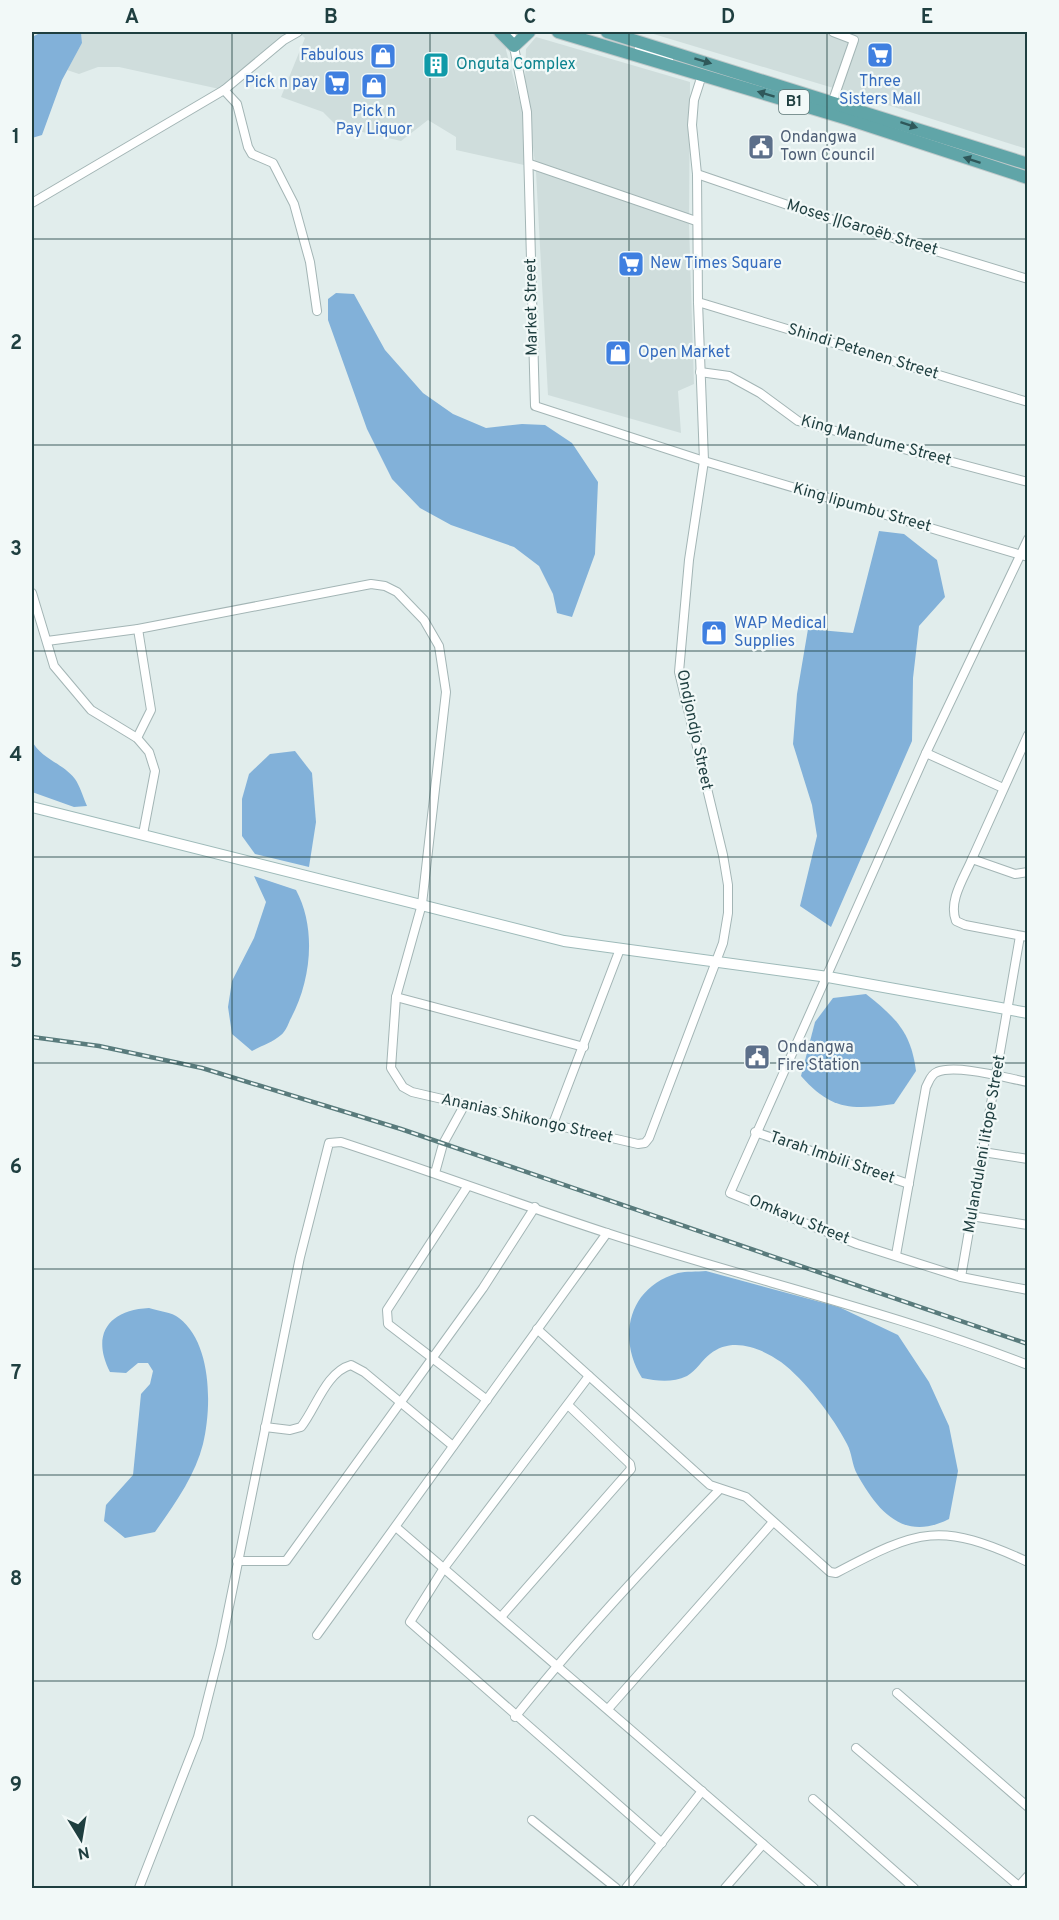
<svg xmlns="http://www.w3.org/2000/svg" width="1059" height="1920" font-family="Overpass,sans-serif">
	<rect width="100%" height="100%" fill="#e1edec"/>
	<g fill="#cfdddc">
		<path d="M81,32H507L506,50L523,113L524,165L456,150V137L428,120L401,141L337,126L323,112L281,97L305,38L298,32L224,90L119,67H98L79,74L67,70L82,43Z"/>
		<path d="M647,32H1027V149L850,93Z"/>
		<path d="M536,37L690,82L689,225L694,384L678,391L681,433L548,395L536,172L525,81L526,49Z"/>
	</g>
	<g fill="#82b1d9">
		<path d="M42,32H81L82,43L62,80L42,135L32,138V37Z"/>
		<path d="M336,293L354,294L385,350L423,393L453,414L486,428L522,424L545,425L572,443L598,482L595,554L572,617L557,613L553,594L539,566L514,547L451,525L420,508L392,479L367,429L328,320V299Z"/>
		<path d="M879,531L904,534L937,560L945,597L919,626L913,678L912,741L831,927L800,906L817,836L812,805L793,744L797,694L808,629L853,633Z"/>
		<path d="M32,741C41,759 63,763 75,779C80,786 83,797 87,806L74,807L32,792Z"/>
		<path d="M295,751L312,773L316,822L309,867L255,854L242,836V799L249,774L270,754Z"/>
		<path d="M254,876L296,890C317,929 311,982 290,1020C288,1025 285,1032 281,1035C273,1042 261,1046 252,1051L232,1034L228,1007L232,981L254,938L266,902Z"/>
		<path d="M866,994C896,1018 911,1032 916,1071L894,1104C851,1110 831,1110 801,1076L815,1022L833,998Z"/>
		<path d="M706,1271L839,1307L898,1335L929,1382L949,1426L958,1471L949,1519C904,1542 878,1512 857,1474C852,1465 852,1453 847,1444C834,1418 804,1379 781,1362C761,1348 732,1336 710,1354C702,1360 696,1371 687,1376C672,1383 657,1381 642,1378C617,1338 628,1287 678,1273C686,1271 697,1272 706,1271Z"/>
		<path d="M149,1308C158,1311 172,1312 179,1318C212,1343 212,1407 203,1444C195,1476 174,1505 155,1532L125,1538L104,1521L106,1505L133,1475L141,1394L150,1384L153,1371L148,1363H138L126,1373L110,1372C91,1335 108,1310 149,1308Z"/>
	</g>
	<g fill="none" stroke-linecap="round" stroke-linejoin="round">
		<defs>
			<g id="street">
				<path d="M511,32L527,112L535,406L704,461L1028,557"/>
				<path d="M639,47L669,60"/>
				<path d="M224,90L237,104L248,147L252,154L273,163L294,204L310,262L317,311"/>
				<path d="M831,106L854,40L833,32"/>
				<path d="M530,164L696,221"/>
				<path d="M697,174L814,214L1028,279"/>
				<path d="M32,203L224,90L284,40L298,32"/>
				<path d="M698,302L1028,402"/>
				<path d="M700,372L729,376L760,393L798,421L1028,482"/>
				<path d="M1028,539L926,753L730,1193L857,1244L961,1277L1028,1290"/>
				<path d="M32,593L54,666L91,710L137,738L149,752L155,771L143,834"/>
				<path d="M47,641L138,629L371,584L385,586L397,592L424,620L439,646L446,692L422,904L396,997L391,1068L403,1087L412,1092L638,1144L645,1143L649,1138L723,943L728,913V885L723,855L679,672L689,560L704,461L698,302L697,174L692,125L694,100L702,75L697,73"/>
				<path d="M137,738L151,710L138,629"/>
				<path d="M926,753L1003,788"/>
				<path d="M972,859L1028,735"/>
				<path d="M1028,872L1015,874L972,859C964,878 948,901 956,921L965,925L1028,937"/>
				<path d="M396,997L584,1047"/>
				<path d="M553,1124L620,949"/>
				<path d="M755,1132L909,1184"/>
				<path d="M983,1152L1028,1159"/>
				<path d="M435,1173L443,1144L465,1104"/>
				<path d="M467,1187L387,1310L388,1324L487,1400"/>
				<path d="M971,1216L1028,1225"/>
				<path d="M896,1255L926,1087C929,1082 930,1075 937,1072C957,1064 1006,1078 1028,1082"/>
				<path d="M961,1277L1020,936"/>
				<path d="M537,1329L710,1485L746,1497L830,1572L836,1573C919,1529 940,1521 1028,1562"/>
				<path d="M589,1376L444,1568L410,1622L662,1843"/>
				<path d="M265,1427L290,1430L301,1427C316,1408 326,1372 351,1365L364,1372L453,1446"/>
				<path d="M397,1528L814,1888"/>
				<path d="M237,1561H286L483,1288L535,1207"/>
				<path d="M501,1617L631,1469L630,1464L568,1405"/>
				<path d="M317,1635L607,1233"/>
				<path d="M897,1693L1028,1807"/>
				<path d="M608,1709L773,1522"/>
				<path d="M515,1717C579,1637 648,1563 719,1490"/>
				<path d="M856,1748L1021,1888"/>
				<path d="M813,1799L914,1888"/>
				<path d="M532,1820L616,1888"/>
				<path d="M139,1888L198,1737L221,1646L300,1257L329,1143L341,1142C430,1171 518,1204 607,1233C747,1279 890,1311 1028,1365"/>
				<path d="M626,1888L702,1791"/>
				<path d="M725,1888L763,1844"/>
				<path d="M1017,1888L1028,1876"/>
			</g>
			<path id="secondary" d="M32,807L564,941L828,977L1028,1013"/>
			<g id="primary">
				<path d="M500,32L514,46L529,32"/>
				<path d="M558,32L848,119L1028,178"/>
				<path d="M607,32L1028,164"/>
			</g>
		</defs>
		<use href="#street" stroke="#a3b5b5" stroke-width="10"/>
		<use href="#secondary" stroke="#9ebab9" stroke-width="12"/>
		<use href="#primary" stroke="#c0c9ca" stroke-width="14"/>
		<use href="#street" stroke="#fff" stroke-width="8"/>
		<use href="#secondary" stroke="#fff" stroke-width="10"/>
		<use href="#primary" stroke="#60a5a8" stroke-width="12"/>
		<defs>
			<path id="rail" d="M32,1037L99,1046L202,1068L401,1129L1028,1344"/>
		</defs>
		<use href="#rail" stroke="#597b7c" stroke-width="4.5"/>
		<use href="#rail" stroke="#f2f9f8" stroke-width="2" stroke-dasharray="7" stroke-linecap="butt"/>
	</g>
	<defs><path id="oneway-solid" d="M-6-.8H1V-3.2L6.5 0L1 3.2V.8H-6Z" transform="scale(1.5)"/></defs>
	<g fill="#2f585a">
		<use href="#oneway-solid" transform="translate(703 61) rotate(17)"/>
		<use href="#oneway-solid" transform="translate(766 94) rotate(-163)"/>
		<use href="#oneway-solid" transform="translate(909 125) rotate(18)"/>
		<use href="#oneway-solid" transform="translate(972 160) rotate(-162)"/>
	</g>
	<path fill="none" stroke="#1f3f40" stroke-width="1.5" stroke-opacity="0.55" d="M232,32V1888M430,32V1888M629,32V1888M827,32V1888M32,239H1028M32,445H1028M32,651H1028M32,857H1028M32,1063H1028M32,1269H1028M32,1475H1028M32,1681H1028"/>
	<defs>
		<symbol id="supermarket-square" viewBox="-11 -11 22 22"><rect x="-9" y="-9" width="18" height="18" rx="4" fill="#3f7fe0" stroke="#f2f9f8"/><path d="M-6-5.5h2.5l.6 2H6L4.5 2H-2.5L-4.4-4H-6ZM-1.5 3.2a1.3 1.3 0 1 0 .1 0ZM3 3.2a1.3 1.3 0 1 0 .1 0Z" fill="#fff"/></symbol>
		<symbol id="shop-square" viewBox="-11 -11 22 22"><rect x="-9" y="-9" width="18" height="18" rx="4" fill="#3f7fe0" stroke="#f2f9f8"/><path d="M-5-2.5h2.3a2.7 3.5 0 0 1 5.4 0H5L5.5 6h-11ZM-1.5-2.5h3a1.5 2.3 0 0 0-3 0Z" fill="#fff"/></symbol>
		<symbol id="building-square" viewBox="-11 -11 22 22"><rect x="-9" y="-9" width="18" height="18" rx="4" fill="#0f9aa8" stroke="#f2f9f8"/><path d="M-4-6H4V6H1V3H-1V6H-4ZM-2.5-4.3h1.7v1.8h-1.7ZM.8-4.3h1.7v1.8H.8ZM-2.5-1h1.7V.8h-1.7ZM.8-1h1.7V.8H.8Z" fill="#fff"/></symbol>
		<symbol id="civic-square" viewBox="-11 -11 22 22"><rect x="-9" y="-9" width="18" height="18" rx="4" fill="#5c6f8a" stroke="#f2f9f8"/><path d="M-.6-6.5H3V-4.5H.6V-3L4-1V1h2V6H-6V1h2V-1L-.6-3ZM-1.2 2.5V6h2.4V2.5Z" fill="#fff"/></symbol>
	</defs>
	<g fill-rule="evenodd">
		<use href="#supermarket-square" x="865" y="40" width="30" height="30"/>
		<use href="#shop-square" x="368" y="41" width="30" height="30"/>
		<use href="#building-square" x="421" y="50" width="30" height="30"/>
		<use href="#supermarket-square" x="322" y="68" width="30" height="30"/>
		<use href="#shop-square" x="359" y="71" width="30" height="30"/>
		<use href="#civic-square" x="746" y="132" width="30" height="30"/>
		<use href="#supermarket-square" x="616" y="249" width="30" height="30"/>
		<use href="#shop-square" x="603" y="338" width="30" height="30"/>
		<use href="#shop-square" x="699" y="618" width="30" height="30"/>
		<use href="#civic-square" x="742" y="1042" width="30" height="30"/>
	</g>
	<g text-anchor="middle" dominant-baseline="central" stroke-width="4.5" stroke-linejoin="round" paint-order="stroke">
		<rect fill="#f2f9f8" stroke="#5e7777" stroke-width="1.5" x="779" y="90" width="30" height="24" rx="4.5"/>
		<g font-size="15" font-weight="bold" fill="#1f3f40">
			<text x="794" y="102">B1</text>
		</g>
		<g font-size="16" fill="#366cbe" stroke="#f2f9f8" text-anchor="start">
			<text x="364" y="56" text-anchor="end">Fabulous</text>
			<text x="880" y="82" text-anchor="middle">Three<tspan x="880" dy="18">Sisters Mall</tspan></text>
			<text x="318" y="83" text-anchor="end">Pick n pay</text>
			<text x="374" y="112" text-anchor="middle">Pick n<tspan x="374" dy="18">Pay Liquor</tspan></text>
			<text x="650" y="264">New Times Square</text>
			<text x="638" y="353">Open Market</text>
			<text x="734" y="624">WAP Medical<tspan x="734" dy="18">Supplies</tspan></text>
		</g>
		<g font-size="16" fill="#0d838f" stroke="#f2f9f8" text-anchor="start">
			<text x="456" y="65">Onguta Complex</text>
		</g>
		<g font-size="16" fill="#4e5e75" stroke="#f2f9f8" text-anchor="start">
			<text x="780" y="138">Ondangwa<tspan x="780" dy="18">Town Council</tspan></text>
			<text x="777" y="1048">Ondangwa<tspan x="777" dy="18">Fire Station</tspan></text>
		</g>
		<g font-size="16" fill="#1f3f40" stroke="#f2f9f8">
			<text transform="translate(862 228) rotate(17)">Moses ǁGaroëb Street</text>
			<text transform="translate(532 307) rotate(-91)">Market Street</text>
			<text transform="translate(863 352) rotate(17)">Shindi Petenen Street</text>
			<text transform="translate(876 441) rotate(15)">King Mandume Street</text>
			<text transform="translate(862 508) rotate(16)">King Iipumbu Street</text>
			<text transform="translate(694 730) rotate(78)">Ondjondjo Street</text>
			<text transform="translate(527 1119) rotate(13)">Ananias Shikongo Street</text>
			<text transform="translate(985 1144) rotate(-80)">Mulanduleni Iitope Street</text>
			<text transform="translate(832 1158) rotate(19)">Tarah Imbili Street</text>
			<text transform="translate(799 1220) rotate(22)">Omkavu Street</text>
		</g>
	</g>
	<rect width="1059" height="1920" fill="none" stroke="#f2f9f8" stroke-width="66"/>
	<g transform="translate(81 1839) rotate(169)" stroke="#f2f9f8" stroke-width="4.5" paint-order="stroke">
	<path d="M0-4.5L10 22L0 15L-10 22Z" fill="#1f3f40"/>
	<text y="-9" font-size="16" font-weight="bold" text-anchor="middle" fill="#1f3f40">N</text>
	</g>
	<rect x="33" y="33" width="993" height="1854" fill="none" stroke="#1f3f40" stroke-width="2"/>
	<g font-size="20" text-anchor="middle" font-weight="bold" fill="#1f3f40">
		<text x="132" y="23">A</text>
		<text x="331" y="23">B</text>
		<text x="530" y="23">C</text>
		<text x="728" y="23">D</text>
		<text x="927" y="23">E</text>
		<text x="16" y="143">1</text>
		<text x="16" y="349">2</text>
		<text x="16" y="555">3</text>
		<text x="16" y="761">4</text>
		<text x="16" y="967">5</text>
		<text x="16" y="1173">6</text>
		<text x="16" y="1379">7</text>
		<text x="16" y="1585">8</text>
		<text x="16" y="1791">9</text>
	</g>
</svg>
